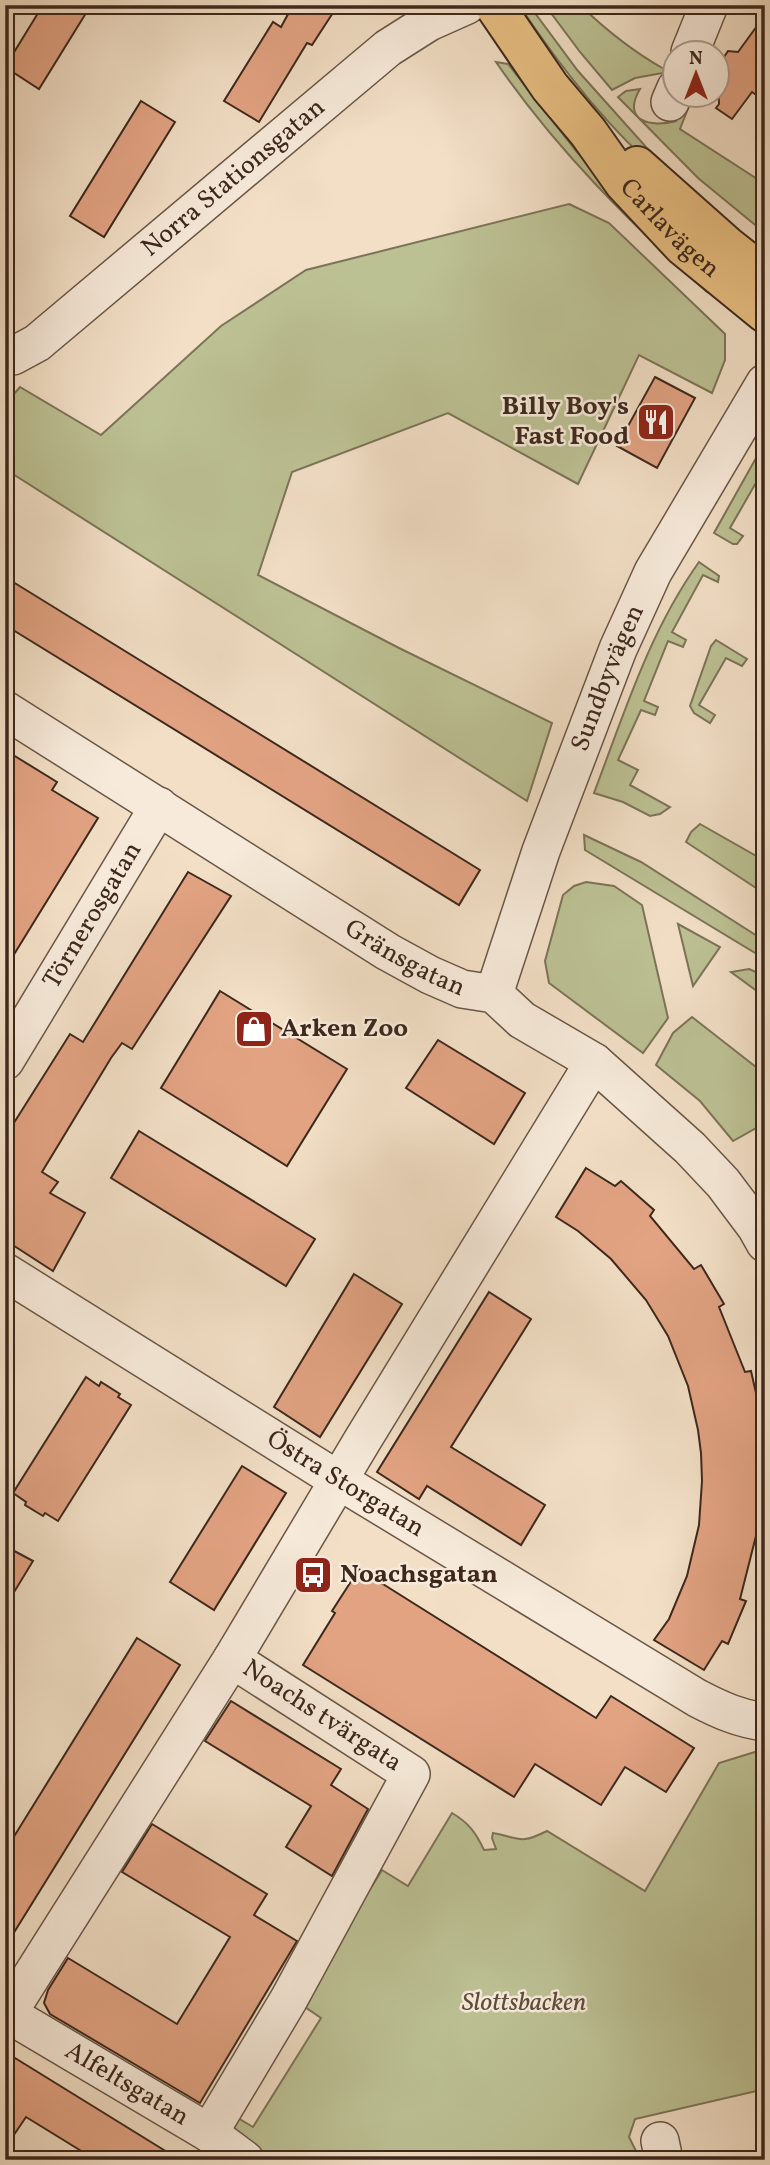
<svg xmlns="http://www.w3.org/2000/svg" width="770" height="2165" font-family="Vollkorn,serif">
	<rect width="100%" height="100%" fill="#f2dfc6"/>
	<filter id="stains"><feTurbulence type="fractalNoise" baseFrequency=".00286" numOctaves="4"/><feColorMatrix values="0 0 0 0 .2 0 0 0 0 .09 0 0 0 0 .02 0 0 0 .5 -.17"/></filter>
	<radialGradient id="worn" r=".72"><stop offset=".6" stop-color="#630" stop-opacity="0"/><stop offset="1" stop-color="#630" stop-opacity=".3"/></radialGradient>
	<g fill="#bcc194" stroke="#7c7458" stroke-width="2">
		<path d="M519,5H529L578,71L646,147L723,218L753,242C722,219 690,198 662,174C606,127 559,65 519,5Z"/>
		<path d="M545,5H580C607,31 632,51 664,69L663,73L635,78L612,90L580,52Z"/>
		<path d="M496,62L508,64L577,152L715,296L707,292C629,222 555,148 496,62Z"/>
		<path d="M640,89C621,121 651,128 676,121L684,103L689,106L680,129L765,184L759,195L765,199V233L698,178L618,97L626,91Z"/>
		<path d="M569,204L609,223L725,334V360L712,393L639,355L578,484L448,413L292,472L258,575L399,648L552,723L527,801L5,469V404L20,387L101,435L221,326L306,270Z"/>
		<path d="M765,442V467L730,528L743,536L737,544H733L714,533Z"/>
		<path d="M699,562L719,576L718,582L703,575L672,632L686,640L683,647L668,641L644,701L658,707L655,715L641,710L618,760L638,770L630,785L670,807L660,814L650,816L623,802L594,793C624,714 649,632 699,562Z"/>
		<path d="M716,640L747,659L742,666L726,658L699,705L715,715L710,723L694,713L690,706L711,646Z"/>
		<path d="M700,824L765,861V877L756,888L686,842L691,832Z"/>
		<path d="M584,835L641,862L765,941V959L585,850Z"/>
		<path d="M586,882L614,886L642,905L668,1018L643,1053L549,983L545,961L563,895L574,886Z"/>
		<path d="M678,924L720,947L693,986Z"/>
		<path d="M749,969L765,976V997L731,972Z"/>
		<path d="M692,1017L765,1074V1123L733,1141L700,1101L656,1065L673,1033Z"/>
		<path d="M758,1751H765V2089L635,2119L629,2137L639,2157L624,2160H270C249,2147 228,2141 231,2114L253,2127L321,2018L305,2007L302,1998L382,1870L408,1886L452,1813C469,1823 476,1833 484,1850L496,1849L492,1838L493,1833C520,1838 519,1845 547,1831L645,1891L719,1763Z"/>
	</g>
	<g fill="#e2a383" stroke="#3d281d" stroke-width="2">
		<path d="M43,5H91L39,89L5,67Z"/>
		<path d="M293,5H338L312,45L307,43L259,122L224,101L273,22L281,27Z"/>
		<path d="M765,15V101L752,92L732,119L716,108L719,104L718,66L728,51L738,52Z"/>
		<path d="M141,101L175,122L104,237L70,216Z"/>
		<path d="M655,377L695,398L657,468L617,446Z"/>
		<path d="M5,577L480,870L459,905L5,625Z"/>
		<path d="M5,750L57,782L52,790L98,818L5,969Z"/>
		<path d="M188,872L231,896L132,1049L122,1043L111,1058L42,1172L58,1182L50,1193L85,1213L53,1271L5,1240V1137L70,1034L83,1042Z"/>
		<path d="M220,991L347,1069L287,1166L161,1088Z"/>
		<path d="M438,1040L525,1093L494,1144L406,1088Z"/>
		<path d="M139,1131L315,1239L286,1286L111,1178Z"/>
		<path d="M586,1168L615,1186L621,1181L654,1210L650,1216L694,1269L701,1265L724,1304L719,1307L745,1372L751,1371L761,1415L756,1416L761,1486L765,1487L763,1532H757L740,1599L746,1601L728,1644L722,1641L704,1670L654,1640L669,1619L687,1576L699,1525L702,1481L701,1453L698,1430L688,1386L668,1336L646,1300L611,1259L578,1231L556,1217Z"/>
		<path d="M354,1274L402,1304L320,1437L274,1407Z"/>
		<path d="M489,1292L531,1319L451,1447L545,1505L521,1545L427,1486L419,1499L377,1472Z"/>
		<path d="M86,1377L99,1386L101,1382L120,1394L118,1397L131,1405L58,1521L45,1513L43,1516L25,1505L26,1502L13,1493Z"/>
		<path d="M242,1466L286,1493L214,1610L170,1582Z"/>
		<path d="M5,1546L33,1561L5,1607Z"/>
		<path d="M359,1569L596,1718L611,1696L694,1748L666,1792L625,1767L601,1805L535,1764L514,1797L303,1665L335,1613L332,1611Z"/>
		<path d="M137,1638L180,1665L5,1947V1851Z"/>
		<path d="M231,1701L341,1769L331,1785L368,1809L332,1876L286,1847L311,1806L205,1741Z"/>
		<path d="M152,1824L267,1894L254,1915L297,1941L200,2103L50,2014L44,2003L48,1990L68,1958L177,2024L230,1937L122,1872Z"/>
		<path d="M15,2058L180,2160H96L26,2117L5,2148V2073Z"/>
	</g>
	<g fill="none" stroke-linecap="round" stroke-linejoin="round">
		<defs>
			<g id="minor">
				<path d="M690,52L709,5"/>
				<path d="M670,102L676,88"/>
				<path id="s1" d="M5,356H13L37,343L388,48L429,22L467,5"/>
				<path id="s2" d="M5,710L388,952L430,975L462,989L494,994L522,1020L594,1062L690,1148L723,1183L756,1227L765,1243"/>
				<path id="s3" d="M494,994L541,851L618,649L653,572L765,383"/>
				<path id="s4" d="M5,1061L159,806"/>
				<path id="s5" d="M5,1272L338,1480L697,1698C720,1710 740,1719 765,1722"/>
				<path id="s6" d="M8,2014L209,2133L245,2160"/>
				<path d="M5,2018L232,1659L362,1441L594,1062"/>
				<path d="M209,2133L289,1999L411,1774L232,1659"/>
				<path d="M660,2141L664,2160"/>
			</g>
			<g id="major">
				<path id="s7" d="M494,5L550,87L588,132L624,183L683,246L765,313"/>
				<path d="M637,166L727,246L765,276"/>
			</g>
		</defs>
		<use href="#minor" stroke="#6a5647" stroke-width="40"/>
		<use href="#major" stroke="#3d281d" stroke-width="42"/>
		<use href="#minor" stroke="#f7eada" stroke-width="37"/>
		<use href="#major" stroke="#e9c083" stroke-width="38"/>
	</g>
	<defs>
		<symbol id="restaurant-square" viewBox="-11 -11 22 22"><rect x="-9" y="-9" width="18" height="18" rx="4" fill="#8f2418" stroke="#f7eada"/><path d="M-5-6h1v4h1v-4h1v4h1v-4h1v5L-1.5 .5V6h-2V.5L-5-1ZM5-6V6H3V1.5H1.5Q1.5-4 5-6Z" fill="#fff"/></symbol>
		<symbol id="shop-square" viewBox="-11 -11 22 22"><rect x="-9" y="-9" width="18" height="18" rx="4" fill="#8f2418" stroke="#f7eada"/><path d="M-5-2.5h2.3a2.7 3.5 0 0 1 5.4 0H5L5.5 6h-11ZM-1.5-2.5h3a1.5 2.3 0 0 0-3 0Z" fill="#fff"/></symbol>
		<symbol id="bus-square" viewBox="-11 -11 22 22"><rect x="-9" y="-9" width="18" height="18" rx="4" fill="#8f2418" stroke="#f7eada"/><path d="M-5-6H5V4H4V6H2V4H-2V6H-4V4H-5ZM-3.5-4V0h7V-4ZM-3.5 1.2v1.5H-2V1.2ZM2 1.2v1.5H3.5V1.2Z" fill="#fff"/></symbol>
	</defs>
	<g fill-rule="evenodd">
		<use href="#restaurant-square" x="634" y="400" width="44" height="44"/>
		<use href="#shop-square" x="232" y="1007" width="44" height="44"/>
		<use href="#bus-square" x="291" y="1553" width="44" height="44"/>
	</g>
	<g text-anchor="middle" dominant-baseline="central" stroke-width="5" stroke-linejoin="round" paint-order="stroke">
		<g font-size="26" fill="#3d281d" stroke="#f7eada">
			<text stroke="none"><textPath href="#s1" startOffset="292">Norra Stationsgatan</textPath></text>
			<text stroke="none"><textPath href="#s7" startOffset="285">Carlavägen</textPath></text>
			<text stroke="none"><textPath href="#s3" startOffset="336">Sundbyvägen</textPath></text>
			<text stroke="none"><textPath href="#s4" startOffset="170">Törnerosgatan</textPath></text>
			<text stroke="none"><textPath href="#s2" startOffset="471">Gränsgatan</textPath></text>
			<text stroke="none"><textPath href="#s5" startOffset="401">Östra Storgatan</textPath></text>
			<text transform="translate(322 1716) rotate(33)">Noachs tvärgata</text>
			<text stroke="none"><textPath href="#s6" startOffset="138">Alfeltsgatan</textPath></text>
		</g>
		<g font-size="26" font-weight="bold" fill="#3d281d" stroke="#f7eada" text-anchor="start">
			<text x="629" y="407" text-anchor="end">Billy Boy's<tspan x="629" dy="30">Fast Food</tspan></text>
			<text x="281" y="1029">Arken Zoo</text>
			<text x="340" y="1575">Noachsgatan</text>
		</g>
		<g font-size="26" font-style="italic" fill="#5d4e3b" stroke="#f7eada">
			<text x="524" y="2003">Slottsbacken</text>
		</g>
	</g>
	<rect width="770" height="2165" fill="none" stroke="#f2dfc6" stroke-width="28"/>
	<rect x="7" y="7" width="756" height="2151" fill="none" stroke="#3d281d" stroke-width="3.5"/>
	<rect x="14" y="14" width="742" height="2137" fill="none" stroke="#3d281d" stroke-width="2"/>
	<g transform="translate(696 74)"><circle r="33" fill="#f7eada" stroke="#ad9c8e" stroke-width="2"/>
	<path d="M0-5L12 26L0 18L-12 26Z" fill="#8f2418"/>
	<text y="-10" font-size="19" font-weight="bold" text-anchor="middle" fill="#3d281d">N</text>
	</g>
	<rect width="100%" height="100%" filter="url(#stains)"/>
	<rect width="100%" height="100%" fill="url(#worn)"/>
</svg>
